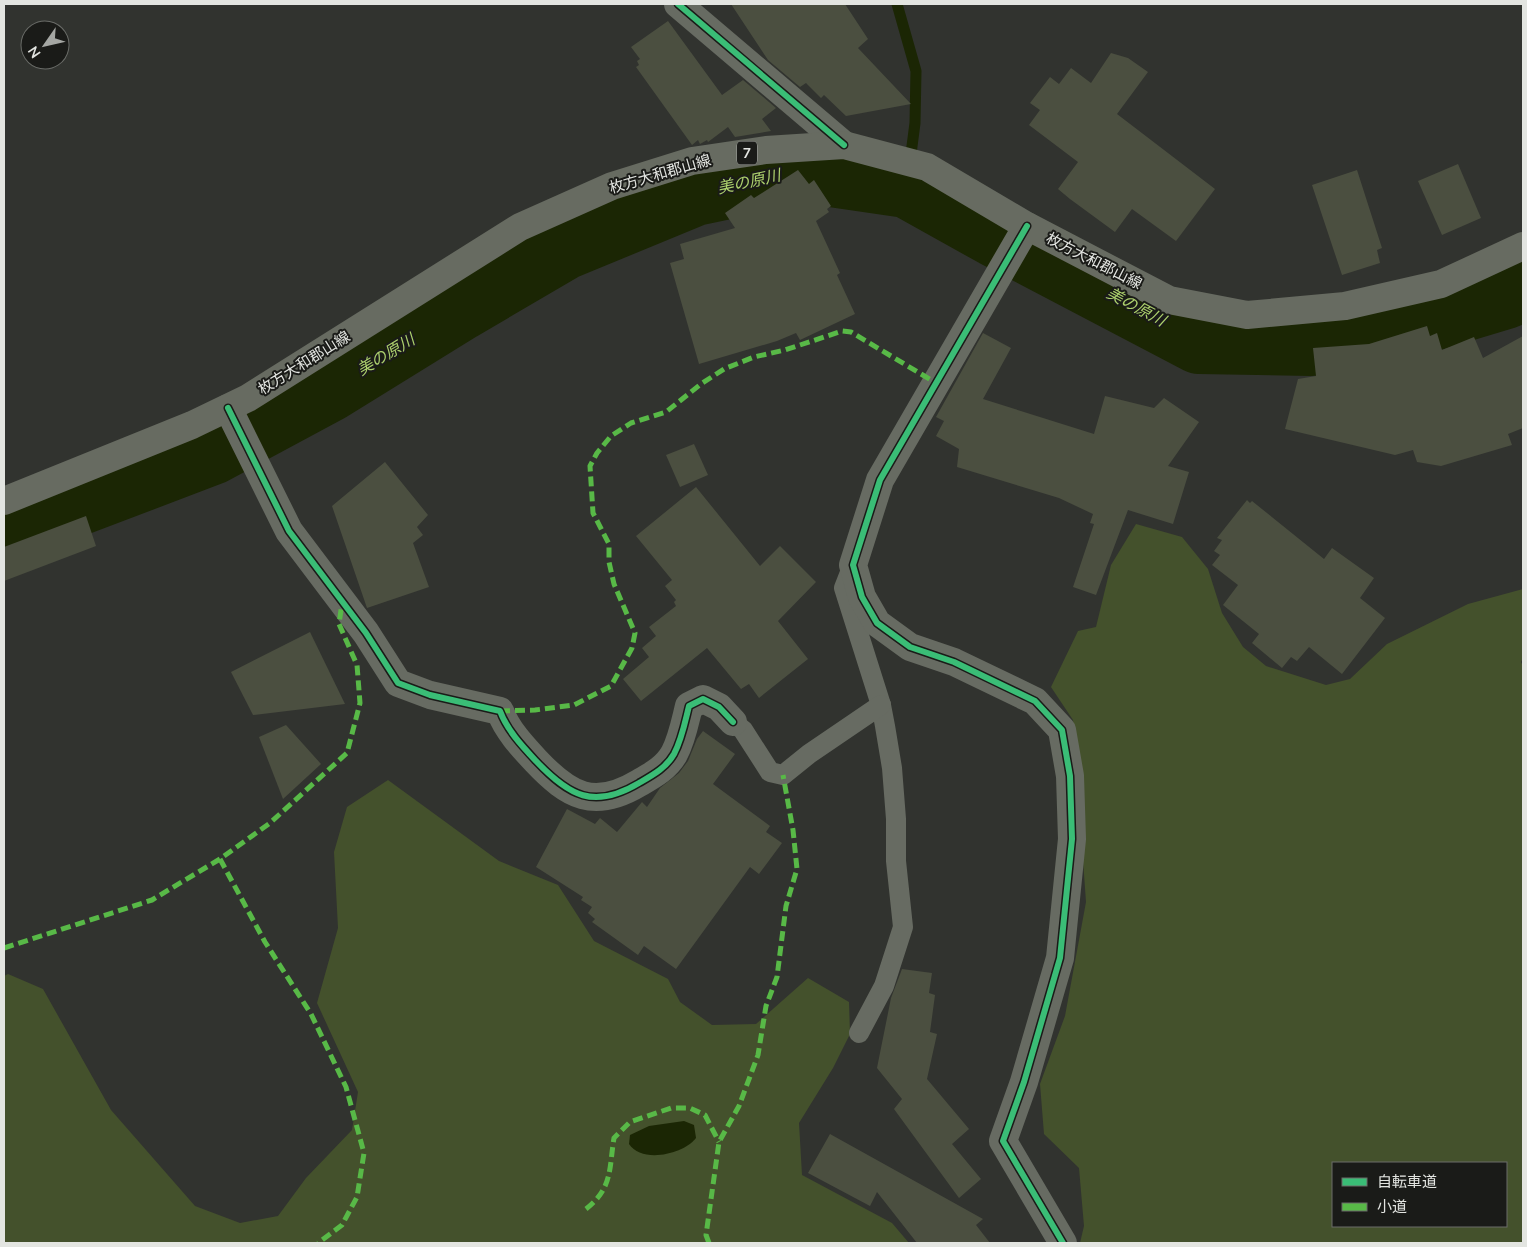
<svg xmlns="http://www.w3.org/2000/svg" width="1527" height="1247" font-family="'Nunito Sans','Noto Sans JP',sans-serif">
	<rect width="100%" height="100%" fill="#31332f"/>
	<g fill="#44512c" fill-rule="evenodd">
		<path d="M1136,524L1182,537L1208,569L1222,613L1243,647L1266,666L1326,685L1350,679L1387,644L1468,604L1523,589V658L1521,662L1523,666V1243H1080L1084,1226L1079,1168L1044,1134L1040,1084L1065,1016L1086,902L1073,720L1051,687L1078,631L1096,627L1111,565ZM1333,1163H1506V1226H1333Z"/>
		<path d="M388,780L499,861L558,885L594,941L668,979L680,1002L712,1025L756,1024L808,978L849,1002L850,1034L833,1068L799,1123L802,1175L892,1223L909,1243H4V976L8,974L43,989L111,1110L195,1206L240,1223L278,1216L306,1178L352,1130L358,1092L317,1003L338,928L334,852L347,807Z"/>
	</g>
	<path fill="#1b2604" d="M684,1121L694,1125L696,1138C684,1154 642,1164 629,1144L630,1135L649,1126Z"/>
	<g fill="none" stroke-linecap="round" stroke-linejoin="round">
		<path stroke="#1b2604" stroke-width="11" d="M897,4L916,71L915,123L907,185"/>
		<path stroke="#1b2604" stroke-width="66" d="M4,531L212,452L329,389L460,308L564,247L695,193L804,170L907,185L995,234L1199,341L1312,343L1393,330L1506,296L1523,282"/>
	</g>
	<g fill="#4b4f40">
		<path d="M731,4H845L868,39L858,48L911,104L846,116L824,95L821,98L806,83L800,87L768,60Z"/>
		<path d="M668,21L722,95L743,80L776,108L762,119L771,131L735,137L728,127L708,142L707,140L700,144L698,140L692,145L636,67L639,65L637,61L640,59L631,47Z"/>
		<path d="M1111,53L1128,58L1148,72L1117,114L1215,189L1176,241L1132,209L1115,232L1070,199L1058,189L1078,162L1029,125L1040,110L1030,103L1050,77L1059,84L1071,68L1091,83Z"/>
		<path d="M1458,164L1481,218L1442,235L1418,181Z"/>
		<path d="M798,170L809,184L814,180L831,206L827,209L829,212L816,221L840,273L837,275L855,314L800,340L796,333L777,341L699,364L670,263L684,259L680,244L735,228L725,213L751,195L754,198Z"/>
		<path d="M1357,170L1382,248L1377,250L1380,263L1342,275L1312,185Z"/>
		<path d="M1427,326L1430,336L1437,333L1442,350L1474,337L1483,358L1523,336V428L1508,434L1512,445L1441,466L1417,462L1413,450L1395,455L1285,429L1298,379L1316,376L1313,348L1369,344Z"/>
		<path d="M983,333L1011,348L983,399L1094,434L1105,396L1154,408L1164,398L1199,422L1168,466L1189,472L1173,524L1128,510L1096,595L1073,587L1094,524L1090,523L1093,514L1059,498L957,467L959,449L936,436L944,421L936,417Z"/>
		<path d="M694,444L708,475L680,487L666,455Z"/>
		<path d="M385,462L428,515L417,527L423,535L413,543L429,587L367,608L332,506Z"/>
		<path d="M696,487L760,566L780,546L816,582L778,621L808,659L759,698L749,684L741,689L707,648L641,701L623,679L649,657L642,648L656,636L649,627L676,606L674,602L676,600L665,586L672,580L636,536Z"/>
		<path d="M1247,500L1250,503L1252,501L1324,559L1332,548L1374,578L1360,598L1385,618L1342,674L1309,647L1297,661L1291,657L1282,668L1252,643L1259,634L1223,605L1238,585L1212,565L1220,555L1214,551L1222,540L1217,538Z"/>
		<path d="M86,516L96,546L4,581V547Z"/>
		<path d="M310,632L345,704L253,715L231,672Z"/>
		<path d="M286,725L321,764L283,799L259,737Z"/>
		<path d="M703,731L735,754L713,784L770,826L766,832L782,843L759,874L750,867L676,969L644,946L638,955L592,922L595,919L588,913L592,907L581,900L583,897L536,867L567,809L595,824L600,818L617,832L642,802L647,807L660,788L679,773L688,761L697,739Z"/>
		<path d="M902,969L932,973L929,993L935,995L930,1032L937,1034L927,1079L969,1129L952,1144L981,1179L959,1198L894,1109L902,1099L877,1068L891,998Z"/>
		<path d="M830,1134L983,1219L976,1225L990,1243H917L877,1192L870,1206L808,1173Z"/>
	</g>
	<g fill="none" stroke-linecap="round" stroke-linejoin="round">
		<g stroke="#676b62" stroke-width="20">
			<path d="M853,565L844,588L881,705L885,726L892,768L896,819V861L903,927L884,986L859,1033"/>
			<path d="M733,722L743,730L770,772L783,775L809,754L881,705"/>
		</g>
		<g stroke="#676b62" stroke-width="28">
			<path d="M678,4L844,145"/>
			<path d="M1027,226L880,480L853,565L862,597L877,623L910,647L954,662L1035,701L1062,730L1070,776L1072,839L1060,958L1024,1082L1003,1141L1063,1243"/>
			<path d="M228,408L289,531L366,633L398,683L430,695L500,711C507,730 522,746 536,761C569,796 594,810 639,783C653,775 666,768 674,754C682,739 685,722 689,706L703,699L719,707L733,722"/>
		</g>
		<path stroke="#676b61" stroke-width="28" d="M4,501L192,425L248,398L520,227L612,186L692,161L766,150L844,145L927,167L1027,226L1169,300L1247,315L1345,306L1441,284L1523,246"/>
		<g stroke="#58b947" stroke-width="5" stroke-dasharray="10 5" stroke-linecap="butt">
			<path d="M500,711L535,710L574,705L611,686L632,648L635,633L614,584L609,562V544L593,513L590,466L597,453L611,436L631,423L666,412L701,384L724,369L754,357L785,350L842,331L851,332L936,383"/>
			<path d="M220,859L265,942L311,1014L346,1087L364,1153L357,1197L342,1225L318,1243"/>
			<path d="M4,948L152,900L220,859L270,823L347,753L360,703L357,665L339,624L342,603"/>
			<path d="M586,1209C613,1188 609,1168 614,1138L630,1122L671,1108H690L705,1115L719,1142"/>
			<path d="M709,1243L706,1235L719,1142L739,1106L758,1055L766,1006L777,977L786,906L797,869L793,830L783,775"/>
		</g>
		<defs>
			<g id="cycleway">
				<path d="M678,4L844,145"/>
				<path d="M1027,226L880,480L853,565L862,597L877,623L910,647L954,662L1035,701L1062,730L1070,776L1072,839L1060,958L1024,1082L1003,1141L1063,1243"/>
				<path d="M228,408L289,531L366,633L398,683L430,695L500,711C507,730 522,746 536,761C569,796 594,810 639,783C653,775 666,768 674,754C682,739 685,722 689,706L703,699L719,707L733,722"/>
			</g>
		</defs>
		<use href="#cycleway" stroke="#1a1b18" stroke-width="9"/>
		<use href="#cycleway" stroke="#3abd76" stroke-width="6"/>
	</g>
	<g text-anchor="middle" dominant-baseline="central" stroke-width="4" stroke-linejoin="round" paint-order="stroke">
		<rect fill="#1a1b18" stroke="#a7a8a5" stroke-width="1" x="737" y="141.5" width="20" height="23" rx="4"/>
		<g font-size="14" font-weight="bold" fill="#e3e5e1">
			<text x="747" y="153">7</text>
		</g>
		<g font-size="15" fill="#e3e5e1" stroke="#1a1b18">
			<text transform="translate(660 174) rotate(-16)">枚方大和郡山線</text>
			<text transform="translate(1094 261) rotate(27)">枚方大和郡山線</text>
			<text transform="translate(304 363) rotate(-32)">枚方大和郡山線</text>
		</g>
		<g font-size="16" font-style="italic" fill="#add16d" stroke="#1a1b18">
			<text transform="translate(749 182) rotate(-12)">美の原川</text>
			<text transform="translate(1136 307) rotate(28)">美の原川</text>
			<text transform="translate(386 355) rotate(-31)">美の原川</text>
		</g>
	</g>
	<rect width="1527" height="1247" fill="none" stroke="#e3e5e1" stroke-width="10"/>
	<rect x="1332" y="1162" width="175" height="65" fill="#1a1b18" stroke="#6a6c68"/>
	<rect x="1342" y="1178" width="25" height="8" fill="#3abd76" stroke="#6a6c68"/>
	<text x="1377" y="1187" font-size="15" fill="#e3e5e1">自転車道</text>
	<rect x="1342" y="1203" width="25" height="8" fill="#58b947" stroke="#6a6c68"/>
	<text x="1377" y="1212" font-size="15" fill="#e3e5e1">小道</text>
	<g transform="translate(45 45) rotate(236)"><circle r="24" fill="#1a1b18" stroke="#6a6c68"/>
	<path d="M0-4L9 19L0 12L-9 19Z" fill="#a5a7a3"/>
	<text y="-8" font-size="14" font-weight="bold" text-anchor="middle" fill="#e3e5e1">N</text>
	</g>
</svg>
